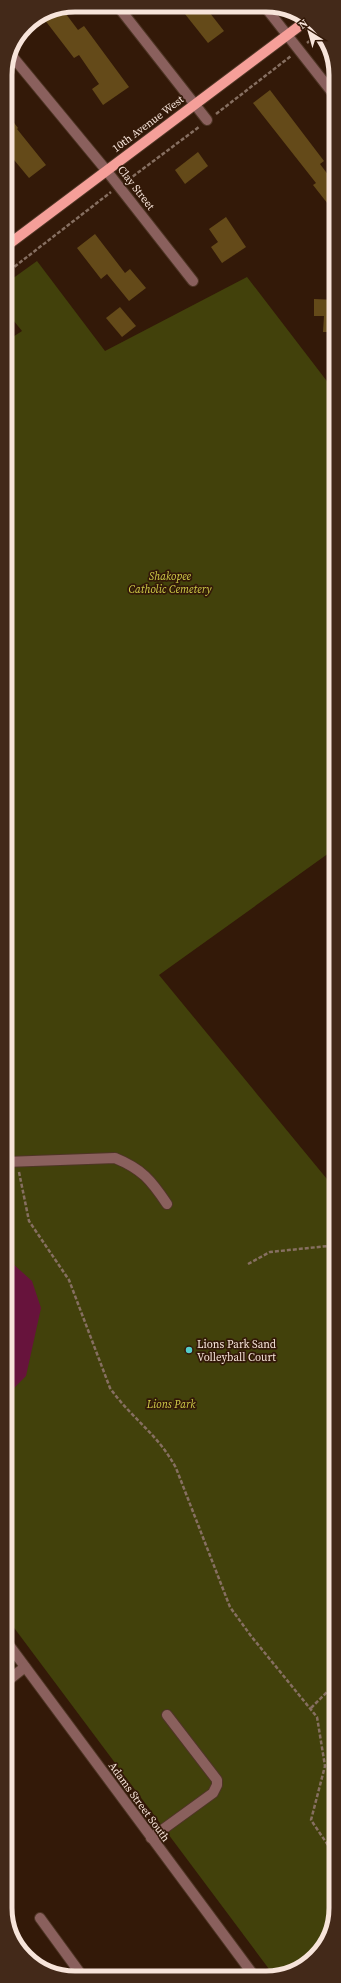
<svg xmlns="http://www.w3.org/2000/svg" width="341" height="1983" font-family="'Source Serif 4',serif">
	<rect width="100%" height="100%" fill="#331908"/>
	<path fill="#42410b" d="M37,261L105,351L247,277L336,393V848L159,975L336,1190V1908L318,1954L275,1977L6,1617L5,342L22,331L5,310V284Z"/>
	<path fill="#67133c" d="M5,1261L12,1263L32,1281L41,1308L26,1376L5,1397Z"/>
	<g fill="#644a19">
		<path d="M206,8L224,31L208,43L181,9Z"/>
		<path d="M49,10H63L78,30L84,26L129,87L103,105L92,89L99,84L79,55L74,58L41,15Z"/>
		<path d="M270,90L324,161L320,164L335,184V213L313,185L316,183L253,103Z"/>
		<path d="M5,111L18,128L17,129L46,165L29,178L5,149Z"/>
		<path d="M198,152L208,166L185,184L175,170Z"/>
		<path d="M226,217L246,247L222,263L211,247L218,242L209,229Z"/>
		<path d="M95,234L125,273L130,269L146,288L129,301L107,274L101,279L77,248Z"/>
		<path d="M314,299L336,300V332H323L324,316H314Z"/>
		<path d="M120,307L136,326L122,337L106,318Z"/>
	</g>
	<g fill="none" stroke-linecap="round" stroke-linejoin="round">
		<defs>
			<g id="minor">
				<path d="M266,8L335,96"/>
				<path d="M120,9L207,120"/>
				<path d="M12,56L106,170L193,281"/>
				<path d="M5,1162L115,1158C142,1169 151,1180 167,1204"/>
				<path d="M6,1641L255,1977"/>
				<path d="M6,1682L25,1667"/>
				<path d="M151,1838L213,1793L217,1785V1780L167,1715"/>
				<path d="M40,1918L83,1977"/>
			</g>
			<path id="major" d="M5,247L306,21"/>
		</defs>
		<use href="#minor" stroke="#4e3525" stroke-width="12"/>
		<use href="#major" stroke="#4e3525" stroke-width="12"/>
		<g stroke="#866f61" stroke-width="2.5" stroke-dasharray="4 2" stroke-linecap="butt">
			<path d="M307,43L320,32"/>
			<path d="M216,114L291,56"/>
			<path d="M128,180L199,127"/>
			<path d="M5,274L111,192"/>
			<path d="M19,1172L29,1221L69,1280L110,1388C131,1418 158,1434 176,1468L230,1607L251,1636L317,1717L325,1766L311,1820L336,1857"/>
			<path d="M248,1264L270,1252L328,1246L336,1249"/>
			<path d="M311,1708L336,1683"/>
		</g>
		<use href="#minor" stroke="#8a605d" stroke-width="10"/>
		<use href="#major" stroke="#f59f99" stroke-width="10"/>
	</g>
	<circle fill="#53cdca" stroke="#331908" stroke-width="1.5" cx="189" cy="1350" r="4"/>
	<g text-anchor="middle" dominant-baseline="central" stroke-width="3.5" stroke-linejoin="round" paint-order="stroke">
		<g font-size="11" fill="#f7e4da" stroke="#331908">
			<text transform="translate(148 124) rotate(-37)">10th Avenue West</text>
			<text transform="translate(136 188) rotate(52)">Clay Street</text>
			<text transform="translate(139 1802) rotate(54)">Adams Street South</text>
		</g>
		<g font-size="11" font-style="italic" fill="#d2cf49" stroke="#331908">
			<text x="170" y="576">Shakopee<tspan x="170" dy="13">Catholic Cemetery</tspan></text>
			<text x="171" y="1404">Lions Park</text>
		</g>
		<g font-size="11" fill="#f7e4da" stroke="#331908" text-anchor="start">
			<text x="197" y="1344">Lions Park Sand<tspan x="197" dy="13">Volleyball Court</tspan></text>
		</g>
	</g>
	<path d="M0 0H341V1983H0ZM75 12H266A63 63 0 0 1 329 75V1908A63 63 0 0 1 266 1971H75A63 63 0 0 1 12 1908V75A63 63 0 0 1 75 12Z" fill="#432919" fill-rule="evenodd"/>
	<path fill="none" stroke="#f7e4da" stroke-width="5" d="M75 12H266A63 63 0 0 1 329 75V1908A63 63 0 0 1 266 1971H75A63 63 0 0 1 12 1908V75A63 63 0 0 1 75 12Z"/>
	<g transform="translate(309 32) rotate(323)" stroke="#331908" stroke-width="3" paint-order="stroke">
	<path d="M0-3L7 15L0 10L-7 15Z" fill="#f7e4da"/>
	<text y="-6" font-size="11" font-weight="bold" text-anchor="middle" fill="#f7e4da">N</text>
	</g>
</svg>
